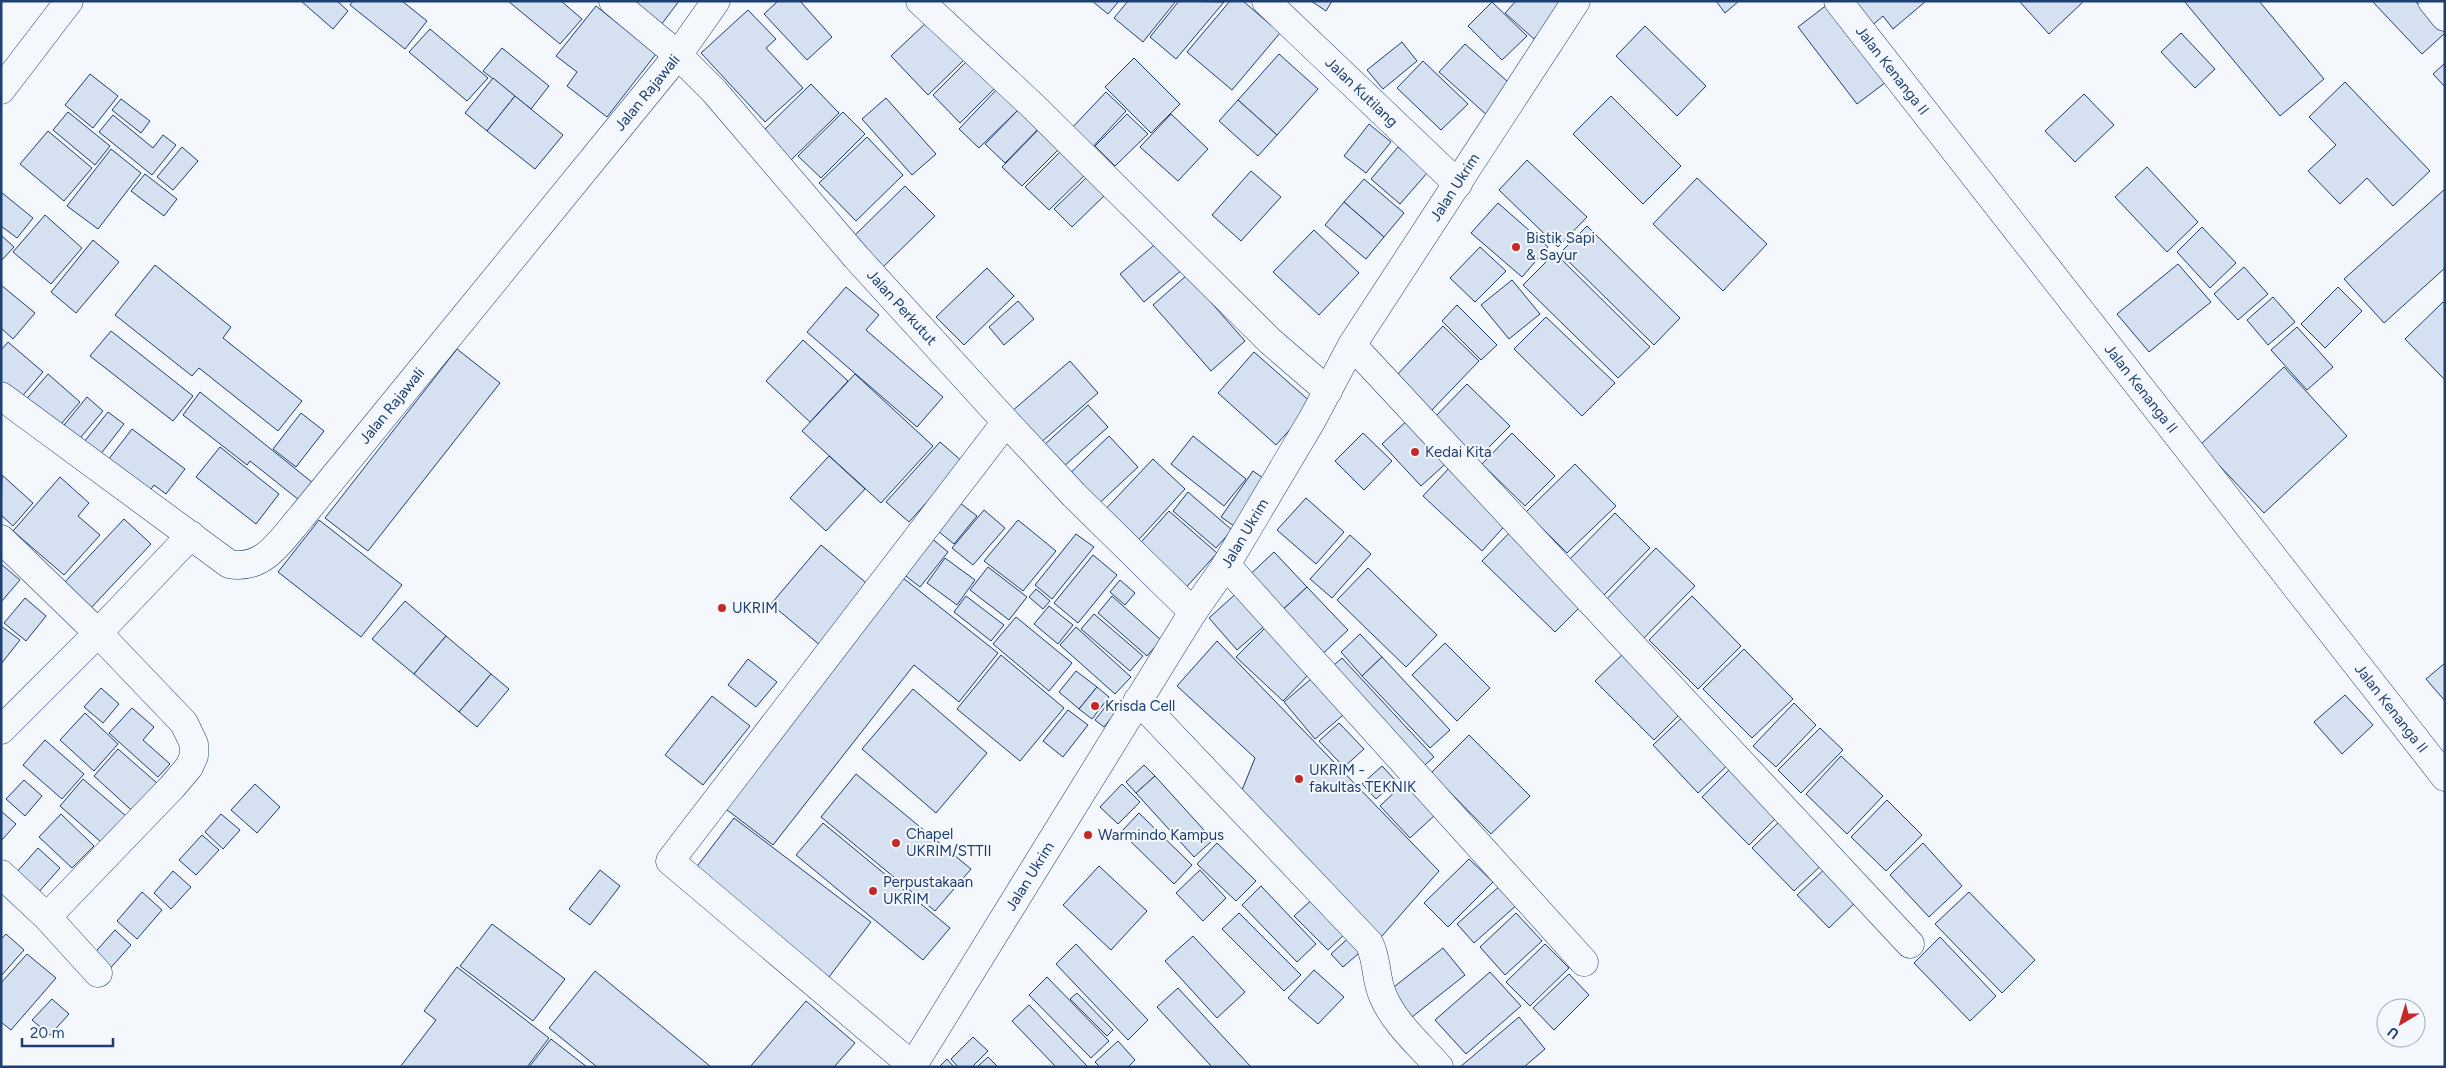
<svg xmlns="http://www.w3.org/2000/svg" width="2446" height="1068" font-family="Figtree,sans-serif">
	<rect width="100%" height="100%" fill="#f4f7fb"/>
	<g fill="#d5e0f0" stroke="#1d3f73">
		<path d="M301,1H337L348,11L333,29Z"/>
		<path d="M353,1H402L427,21L405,49L350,5Z"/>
		<path d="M508,1H561L582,19L560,44Z"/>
		<path d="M630,1H679L661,25Z"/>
		<path d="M778,1H800L832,37L807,60L764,14Z"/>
		<path d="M1092,1H1119L1108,14Z"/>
		<path d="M1128,1H1176L1143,42L1114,18Z"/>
		<path d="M1179,1L1224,2L1176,59L1150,37Z"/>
		<path d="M1230,1H1243L1280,33L1232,90L1187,52Z"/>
		<path d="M1311,1H1332L1326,11Z"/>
		<path d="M1516,1H1568L1534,39L1505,13Z"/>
		<path d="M1716,1H1739L1725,13Z"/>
		<path d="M1832,1L1890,79L1857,104L1798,27Z"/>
		<path d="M1858,1H1926L1893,29L1883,16L1869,28L1851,7Z"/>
		<path d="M2019,1H2084L2049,34Z"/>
		<path d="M2184,1H2259L2324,79L2280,116Z"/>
		<path d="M2372,1H2415L2445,33L2422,54Z"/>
		<path d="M1492,2L1527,36L1502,60L1468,26Z"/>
		<path d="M596,6L656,54L607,117L567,86L577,72L556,56Z"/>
		<path d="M748,10L776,39L766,48L803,88L765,122L701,53Z"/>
		<path d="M928,21L965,59L928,95L891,56Z"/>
		<path d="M1645,26L1706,86L1677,116L1616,56Z"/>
		<path d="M430,29L488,78L467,101L409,52Z"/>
		<path d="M2181,33L2215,69L2195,88L2161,52Z"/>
		<path d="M1402,42L1417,61L1383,89L1367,70Z"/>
		<path d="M1465,44L1515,88L1489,117L1439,72Z"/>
		<path d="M502,48L549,86L531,109L483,71Z"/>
		<path d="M1279,54L1318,89L1277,135L1238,100Z"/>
		<path d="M1134,58L1180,104L1151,133L1105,87Z"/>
		<path d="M968,60L995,88L960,123L933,95Z"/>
		<path d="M1423,61L1468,104L1441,130L1397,88Z"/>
		<path d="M2445,63V87L2433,74Z"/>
		<path d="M90,74L118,96L93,128L65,105Z"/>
		<path d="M493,78L515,96L487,131L465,113Z"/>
		<path d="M2345,82L2430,171L2393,206L2367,178L2340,204L2308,171L2336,145L2309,117Z"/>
		<path d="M811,84L839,113L789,162L761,133Z"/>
		<path d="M998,88L1019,109L979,148L959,129Z"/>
		<path d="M1106,92L1126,111L1090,150L1070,130Z"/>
		<path d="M2084,94L2114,125L2075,162L2045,131Z"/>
		<path d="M515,96L563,135L535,169L487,131Z"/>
		<path d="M1611,96L1681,166L1643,204L1573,134Z"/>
		<path d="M886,98L936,154L912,175L862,119Z"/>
		<path d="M121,99L150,121L141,133L112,110Z"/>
		<path d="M1238,100L1277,135L1258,156L1219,121Z"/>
		<path d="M1025,103L1045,122L1005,163L985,144Z"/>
		<path d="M68,112L110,146L95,165L53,130Z"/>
		<path d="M843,112L865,134L821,178L798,156Z"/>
		<path d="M1127,114L1148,134L1115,166L1095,146Z"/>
		<path d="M1171,114L1208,149L1178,181L1140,147Z"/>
		<path d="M113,115L153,148L163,135L176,145L152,175L99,132Z"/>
		<path d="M1369,124L1391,142L1366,173L1344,156Z"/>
		<path d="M1041,127L1061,147L1022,186L1002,167Z"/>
		<path d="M48,131L92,168L64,201L20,164Z"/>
		<path d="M867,137L903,175L856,221L819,183Z"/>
		<path d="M182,147L198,161L173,190L157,177Z"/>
		<path d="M1065,147L1089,171L1049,210L1025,187Z"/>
		<path d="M1398,147L1428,172L1400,204L1371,179Z"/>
		<path d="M111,149L141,173L98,229L67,206Z"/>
		<path d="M1527,160L1587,217L1558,247L1499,190Z"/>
		<path d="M2147,167L2198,222L2167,252L2115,197Z"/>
		<path d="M1251,171L1281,197L1241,241L1212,215Z"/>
		<path d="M145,174L177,199L164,216L131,191Z"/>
		<path d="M1086,178L1104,196L1072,227L1054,209Z"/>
		<path d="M1697,178L1767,244L1723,291L1653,224Z"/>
		<path d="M1364,179L1404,213L1384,237L1344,202Z"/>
		<path d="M905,186L935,216L883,267L853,237Z"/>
		<path d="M2445,189V268L2384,323L2344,279Z"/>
		<path d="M1,192L33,218L17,238L1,226Z"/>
		<path d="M1344,202L1384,237L1366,259L1325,225Z"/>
		<path d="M1498,203L1548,247L1522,277L1471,233Z"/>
		<path d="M45,215L82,248L51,284L13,252Z"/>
		<path d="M1587,226L1680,318L1654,345L1560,253Z"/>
		<path d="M2202,227L2236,263L2210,288L2177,252Z"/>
		<path d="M1314,230L1359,273L1319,315L1273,272Z"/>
		<path d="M1,235L14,247L1,261Z"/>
		<path d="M93,240L119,262L76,313L51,292Z"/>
		<path d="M1159,241L1183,269L1144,302L1120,274Z"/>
		<path d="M1480,247L1506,271L1475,302L1450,278Z"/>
		<path d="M1555,253L1650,347L1618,378L1523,285Z"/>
		<path d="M2178,264L2211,302L2149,352L2117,314Z"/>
		<path d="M155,265L231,327L223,338L302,401L278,431L199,368L192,376L115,315Z"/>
		<path d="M2244,267L2268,294L2238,320L2214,294Z"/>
		<path d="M987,268L1014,296L964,345L936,317Z"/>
		<path d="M1187,275L1245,341L1211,371L1153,305Z"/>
		<path d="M1512,280L1540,314L1509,339L1481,305Z"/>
		<path d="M1,285L35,313L13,339L1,328Z"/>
		<path d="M846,287L879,315L866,330L943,397L917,427L807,332Z"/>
		<path d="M2338,287L2362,311L2325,348L2301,324Z"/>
		<path d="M2273,297L2295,322L2268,345L2247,320Z"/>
		<path d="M1018,301L1034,319L1004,345L989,327Z"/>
		<path d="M2443,302L2445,304V380L2405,339Z"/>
		<path d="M1457,305L1497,345L1481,360L1442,321Z"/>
		<path d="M1546,317L1615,383L1582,416L1514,349Z"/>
		<path d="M1443,326L1479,361L1431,411L1395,377Z"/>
		<path d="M2297,327L2333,367L2307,390L2271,350Z"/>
		<path d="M111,331L193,396L173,421L90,356Z"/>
		<path d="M803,340L848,381L810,422L766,381Z"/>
		<path d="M8,342L43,372L19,400L1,385V350Z"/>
		<path d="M457,349L500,383L368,551L325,518Z"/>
		<path d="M1254,352L1313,404L1276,445L1218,393Z"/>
		<path d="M1070,361L1098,393L1039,444L1011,412Z"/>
		<path d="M2284,367L2347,436L2264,513L2200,445Z"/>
		<path d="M48,374L80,402L55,431L23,403Z"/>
		<path d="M855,374L933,446L881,503L802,431Z"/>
		<path d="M1467,384L1510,426L1475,461L1433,419Z"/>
		<path d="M200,392L313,483L299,500L250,461L247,465L183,415Z"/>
		<path d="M87,397L103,411L76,443L60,430Z"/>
		<path d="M1088,405L1108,427L1063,467L1043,446Z"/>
		<path d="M108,412L124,424L96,460L80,447Z"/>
		<path d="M301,413L324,431L296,467L273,449Z"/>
		<path d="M1413,415L1453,457L1421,486L1382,444Z"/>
		<path d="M132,429L185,469L166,494L154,485L146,496L105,464Z"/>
		<path d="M1363,433L1392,461L1364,490L1335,461Z"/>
		<path d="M1512,433L1555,476L1525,506L1482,464Z"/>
		<path d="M1109,436L1138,467L1092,510L1063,480Z"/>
		<path d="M1193,436L1246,479L1224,506L1171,464Z"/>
		<path d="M940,442L963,462L909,522L886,502Z"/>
		<path d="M220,447L279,494L256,524L196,477Z"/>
		<path d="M829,456L865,489L826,531L790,498Z"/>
		<path d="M1153,459L1185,489L1133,546L1099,516Z"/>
		<path d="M1575,464L1616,506L1567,553L1526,512Z"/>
		<path d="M1451,466L1510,520L1482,551L1423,496Z"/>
		<path d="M1253,471L1266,480L1234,526L1221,517Z"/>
		<path d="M2,475L33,503L13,526L1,515Z"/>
		<path d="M60,477L89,503L78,516L100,535L64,575L13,531Z"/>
		<path d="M1188,492L1232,530L1216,548L1173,511Z"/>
		<path d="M1306,498L1344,532L1316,564L1277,530Z"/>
		<path d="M960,503L977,516L954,544L938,531Z"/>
		<path d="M984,510L1005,528L973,565L952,548Z"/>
		<path d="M1169,511L1217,553L1182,592L1134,550Z"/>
		<path d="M1615,513L1650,548L1603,596L1568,561Z"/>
		<path d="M124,519L151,544L90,609L63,584Z"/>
		<path d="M319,520L402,585L361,637L278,572Z"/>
		<path d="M1018,520L1056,551L1023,591L984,561Z"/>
		<path d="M1512,530L1585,602L1555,632L1482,561Z"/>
		<path d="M1076,534L1094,547L1052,599L1035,585Z"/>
		<path d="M1350,535L1371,554L1332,598L1310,579Z"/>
		<path d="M930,537L948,552L920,587L902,573Z"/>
		<path d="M821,545L871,587L821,646L771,604Z"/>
		<path d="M1656,548L1695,586L1641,641L1602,604Z"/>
		<path d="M1274,552L1307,587L1275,617L1242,582Z"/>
		<path d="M1093,555L1117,575L1078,623L1054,603Z"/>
		<path d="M945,558L975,580L957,605L927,583Z"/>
		<path d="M1,564L20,580L1,602Z"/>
		<path d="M988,567L1027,597L1009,620L970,590Z"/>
		<path d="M1368,568L1437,635L1406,667L1337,600Z"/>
		<path d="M898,574L998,653L959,702L914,665L773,845L718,803Z"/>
		<path d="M1120,580L1135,593L1125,605L1110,592Z"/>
		<path d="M1307,587L1348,630L1316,660L1275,617Z"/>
		<path d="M1036,589L1050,601L1043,609L1029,597Z"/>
		<path d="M1240,590L1269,622L1237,650L1209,618Z"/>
		<path d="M966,596L1004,625L991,641L954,612Z"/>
		<path d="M1112,596L1161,640L1147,656L1098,613Z"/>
		<path d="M1692,596L1741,646L1698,689L1649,640Z"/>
		<path d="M25,598L46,616L26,641L4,623Z"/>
		<path d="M405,601L446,636L414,674L372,639Z"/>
		<path d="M1049,606L1073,625L1058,644L1034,624Z"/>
		<path d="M1094,614L1143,656L1130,671L1081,629Z"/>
		<path d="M1016,617L1072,663L1049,691L993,644Z"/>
		<path d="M1,626L20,640L1,664Z"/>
		<path d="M1267,626L1313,670L1283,701L1236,657Z"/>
		<path d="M1076,627L1131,677L1115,694L1060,645Z"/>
		<path d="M1360,634L1382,657L1362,676L1341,652Z"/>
		<path d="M446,636L491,674L459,712L414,674Z"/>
		<path d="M1217,641L1439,871L1375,944L1238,800L1255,758L1177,686Z"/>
		<path d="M1445,643L1490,688L1457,721L1412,675Z"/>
		<path d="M1628,649L1686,708L1654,740L1595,681Z"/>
		<path d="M1744,649L1793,699L1752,738L1703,689Z"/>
		<path d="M1001,655L1064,708L1020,761L957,709Z"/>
		<path d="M1382,657L1450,730L1430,748L1362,676Z"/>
		<path d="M1342,658L1434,757L1418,771L1326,672Z"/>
		<path d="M748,659L777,682L756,707L728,685Z"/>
		<path d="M2445,663V701L2426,679Z"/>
		<path d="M1076,671L1097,687L1079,709L1059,692Z"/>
		<path d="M1318,673L1349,710L1315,739L1284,702Z"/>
		<path d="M491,674L509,689L477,727L459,712Z"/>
		<path d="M1097,687L1109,697L1092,719L1079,709Z"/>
		<path d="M101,688L119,704L103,723L84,707Z"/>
		<path d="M913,689L987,753L936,813L862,749Z"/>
		<path d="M2345,695L2373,725L2342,754L2314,722Z"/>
		<path d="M712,696L750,726L703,785L665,755Z"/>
		<path d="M1110,701L1119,708L1104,727L1095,720Z"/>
		<path d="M1794,703L1816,725L1776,767L1753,746Z"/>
		<path d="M132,708L154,727L143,740L170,764L158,777L109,733Z"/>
		<path d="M1068,710L1088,725L1063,757L1043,741Z"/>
		<path d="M1688,712L1733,760L1698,793L1653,745Z"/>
		<path d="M85,713L118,744L94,771L60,740Z"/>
		<path d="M1339,723L1364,749L1344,767L1319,741Z"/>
		<path d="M1820,728L1843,750L1801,793L1778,770Z"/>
		<path d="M1469,735L1530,796L1491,834L1431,773Z"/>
		<path d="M45,740L84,774L62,799L23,765Z"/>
		<path d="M118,749L165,790L140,818L94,776Z"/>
		<path d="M1841,756L1883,796L1847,834L1806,794Z"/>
		<path d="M1735,764L1782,812L1749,845L1702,797Z"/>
		<path d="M1144,765L1155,776L1136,793L1126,782Z"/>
		<path d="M1382,766L1396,781L1376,799L1362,784Z"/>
		<path d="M856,774L971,869L935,911L821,817Z"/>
		<path d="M1155,776L1213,840L1194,857L1136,793Z"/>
		<path d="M83,779L133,822L109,849L60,806Z"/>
		<path d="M24,780L42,796L25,816L6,799Z"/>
		<path d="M1404,783L1435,815L1410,838L1380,806Z"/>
		<path d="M255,784L280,807L257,833L231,810Z"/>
		<path d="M1122,784L1140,802L1118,824L1100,807Z"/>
		<path d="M1887,800L1922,835L1886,871L1851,837Z"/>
		<path d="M1,811L16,824L1,841Z"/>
		<path d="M1139,813L1192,865L1174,884L1121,832Z"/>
		<path d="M61,814L94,846L72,868L39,837Z"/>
		<path d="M221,814L240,830L223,849L205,832Z"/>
		<path d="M1784,817L1826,861L1794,891L1752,848Z"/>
		<path d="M734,818L871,922L829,977L692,873Z"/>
		<path d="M823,823L950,928L923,960L796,855Z"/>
		<path d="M202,835L219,850L196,875L179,860Z"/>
		<path d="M1217,843L1256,881L1236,901L1197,864Z"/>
		<path d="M1923,843L1962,886L1929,917L1890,875Z"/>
		<path d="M38,848L60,868L37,894L15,874Z"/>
		<path d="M1469,859L1493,882L1448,927L1424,903Z"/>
		<path d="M1829,865L1860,898L1829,928L1797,895Z"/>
		<path d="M1099,866L1147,911L1111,950L1063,905Z"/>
		<path d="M600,870L620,886L590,925L569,909Z"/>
		<path d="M1200,870L1226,898L1203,921L1176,893Z"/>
		<path d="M173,871L191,887L171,909L154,893Z"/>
		<path d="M1502,884L1519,903L1474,943L1457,924Z"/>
		<path d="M1261,886L1316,944L1297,962L1242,905Z"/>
		<path d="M142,892L162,910L137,939L117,921Z"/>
		<path d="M1969,892L2035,960L2002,993L1935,924Z"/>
		<path d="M1317,895L1350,929L1328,950L1294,916Z"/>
		<path d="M1239,913L1301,975L1284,991L1222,929Z"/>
		<path d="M1516,913L1542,941L1505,975L1480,947Z"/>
		<path d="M492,924L565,979L533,1021L460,966Z"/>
		<path d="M115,930L131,945L106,973L90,958Z"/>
		<path d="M1354,933L1366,947L1343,967L1331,954Z"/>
		<path d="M6,934L24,950L1,976V939Z"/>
		<path d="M1193,936L1245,992L1217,1018L1165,961Z"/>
		<path d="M1940,937L1996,996L1970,1021L1914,963Z"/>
		<path d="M1076,944L1148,1020L1128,1040L1056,964Z"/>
		<path d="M1545,944L1569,968L1530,1006L1506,982Z"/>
		<path d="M1443,948L1465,975L1407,1021L1385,994Z"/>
		<path d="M27,954L56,978L11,1030L1,1022V983Z"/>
		<path d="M457,967L549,1038L527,1067H400L436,1020L424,1011Z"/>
		<path d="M1314,970L1344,997L1318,1024L1288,998Z"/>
		<path d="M595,971L711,1067H597L549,1028Z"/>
		<path d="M1490,972L1521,1006L1466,1054L1435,1020Z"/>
		<path d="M1569,974L1589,995L1554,1030L1533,1008Z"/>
		<path d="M1047,977L1109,1041L1091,1058L1029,995Z"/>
		<path d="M1178,988L1251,1067H1212L1157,1007Z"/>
		<path d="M1077,993L1113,1030L1107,1036L1070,999Z"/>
		<path d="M52,999L69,1014L50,1035L32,1020Z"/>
		<path d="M806,1001L855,1043L834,1067H750Z"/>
		<path d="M1029,1005L1088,1067H1056L1012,1021Z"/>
		<path d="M1519,1017L1545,1049L1524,1067H1460Z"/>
		<path d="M973,1037L988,1051L972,1067H958L951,1059Z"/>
		<path d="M551,1039L587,1067H529Z"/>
		<path d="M1118,1041L1135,1060L1128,1067H1100L1095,1062Z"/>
		<path d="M988,1057L998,1067H977Z"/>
		<path d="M947,1059L954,1067H939Z"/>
	</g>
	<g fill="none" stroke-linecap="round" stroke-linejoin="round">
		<defs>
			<g id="minor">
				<path id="s1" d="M613,1L678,55L714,91L856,257L1006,422L1074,495L1193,612"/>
				<path d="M920,1L1033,106L1270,341L1328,391"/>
				<path id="s2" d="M1266,1L1458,184"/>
				<path id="s3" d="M1838,1L2445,777"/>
				<path d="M2432,1L2445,17"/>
				<path d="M1,90L69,1"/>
				<path d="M1352,345L1910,944"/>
				<path id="s4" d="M1,396L229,564C264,571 281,540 302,516L678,55L716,1"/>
				<path d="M1,539L98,633L184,723L194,744V756L189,767L172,787L47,917"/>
				<path d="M1226,565L1584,962"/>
				<path d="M1138,700L1369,943C1378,960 1375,979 1383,996C1394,1023 1420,1045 1439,1067"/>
				<path d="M1,730L98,633L191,535"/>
				<path d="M1,874L47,917L98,973"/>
				<path id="s5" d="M912,1067L1193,612L1226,565L1312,420L1352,345L1576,1"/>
				<path d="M914,1067L670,861L1006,422"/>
			</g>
		</defs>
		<use href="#minor" stroke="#1d3f73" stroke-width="29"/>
		<use href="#minor" stroke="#f4f7fb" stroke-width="28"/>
	</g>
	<g fill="#c62828" stroke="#f4f7fb" stroke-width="2">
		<circle cx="1516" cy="247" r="5"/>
		<circle cx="1415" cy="452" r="5"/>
		<circle cx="722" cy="608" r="5"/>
		<circle cx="1095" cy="706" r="5"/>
		<circle cx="1299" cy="779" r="5"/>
		<circle cx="1088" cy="835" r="5"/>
		<circle cx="896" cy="843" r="5"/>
		<circle cx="873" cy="891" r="5"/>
	</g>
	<g text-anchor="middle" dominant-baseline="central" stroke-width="4" stroke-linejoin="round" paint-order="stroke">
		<g font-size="15" fill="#1d3f73" stroke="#f4f7fb">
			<text stroke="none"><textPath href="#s3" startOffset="88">Jalan Kenanga II</textPath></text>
			<text stroke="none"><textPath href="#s4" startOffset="922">Jalan Rajawali</textPath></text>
			<text stroke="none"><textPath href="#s2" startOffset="132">Jalan Kutilang</textPath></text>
			<text stroke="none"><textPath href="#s5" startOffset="1034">Jalan Ukrim</textPath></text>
			<text stroke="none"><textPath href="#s1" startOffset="422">Jalan Perkutut</textPath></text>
			<text stroke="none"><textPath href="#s3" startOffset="492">Jalan Kenanga II</textPath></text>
			<text stroke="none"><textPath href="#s4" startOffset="518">Jalan Rajawali</textPath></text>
			<text stroke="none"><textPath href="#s5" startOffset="629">Jalan Ukrim</textPath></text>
			<text stroke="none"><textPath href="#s3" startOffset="898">Jalan Kenanga II</textPath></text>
			<text stroke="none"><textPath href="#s5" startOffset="224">Jalan Ukrim</textPath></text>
		</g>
		<g font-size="15" fill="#1d3f73" stroke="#f4f7fb" text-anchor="start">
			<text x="1526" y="238">Bistik Sapi<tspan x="1526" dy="17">&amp; Sayur</tspan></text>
			<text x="1425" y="452">Kedai Kita</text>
			<text x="732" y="608">UKRIM</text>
			<text x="1105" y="706">Krisda Cell</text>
			<text x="1309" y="770">UKRIM -<tspan x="1309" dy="17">fakultas TEKNIK</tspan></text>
			<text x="906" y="834">Chapel<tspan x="906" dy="17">UKRIM/STTII</tspan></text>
			<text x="1098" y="835">Warmindo Kampus</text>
			<text x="883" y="882">Perpustakaan<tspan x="883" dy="17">UKRIM</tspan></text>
		</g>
	</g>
	<rect width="2446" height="1068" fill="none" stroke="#1d3f73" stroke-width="5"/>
	<g transform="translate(2401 1023) rotate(218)"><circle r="24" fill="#f4f7fb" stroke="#9eadc5"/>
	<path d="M0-4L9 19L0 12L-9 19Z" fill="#c62828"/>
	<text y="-8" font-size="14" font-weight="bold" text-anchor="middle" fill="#1d3f73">U</text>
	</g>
	<path d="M22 1038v8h91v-8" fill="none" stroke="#1d3f73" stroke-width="2.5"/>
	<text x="30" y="1038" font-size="15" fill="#1d3f73" stroke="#f4f7fb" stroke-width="4" paint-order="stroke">20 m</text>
</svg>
